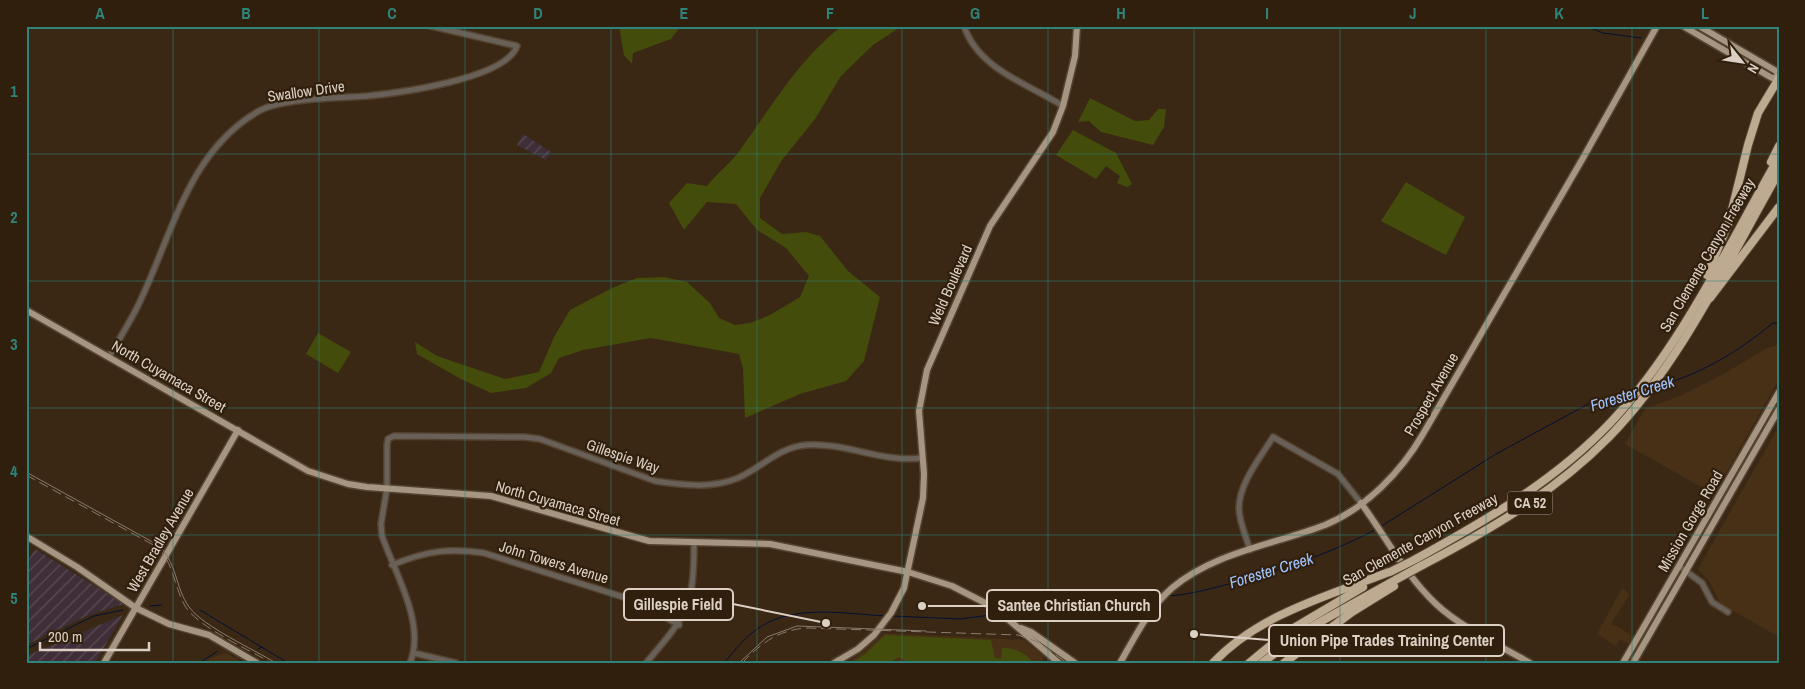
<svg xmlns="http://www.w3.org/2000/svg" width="1805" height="689" font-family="'Archivo Narrow',sans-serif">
	<defs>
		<pattern id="industrial-furrows" width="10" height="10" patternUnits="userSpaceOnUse" patternTransform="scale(1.25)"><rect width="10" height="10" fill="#3f2e38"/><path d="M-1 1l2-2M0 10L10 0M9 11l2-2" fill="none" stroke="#5a4b53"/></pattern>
	</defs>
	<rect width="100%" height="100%" fill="#3a2815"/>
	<g fill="#483017">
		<path d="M1779,345V379L1714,494L1625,444L1645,409L1682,395L1720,376L1767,348Z"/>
		<path d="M1779,426V637L1721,604L1709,581L1698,569Z"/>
		<path d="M1622,588L1628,592L1629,595L1612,622L1613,626H1617L1632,636L1628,644L1620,639L1616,646L1597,634Z"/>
		<path d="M884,633L1024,640L1044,657L1042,661L1044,663H847L864,651Z"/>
		<path d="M226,653L244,663H205L210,658Z"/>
	</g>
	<g fill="url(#industrial-furrows)">
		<path d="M523,134L551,152L546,160L517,145Z"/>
		<path d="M35,549L124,604L89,615L26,645V564Z"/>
		<path d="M123,615L95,663H26V656Z"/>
	</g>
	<g fill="#434c0b">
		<path d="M619,26H681L671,39L633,53L632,64L624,55Z"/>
		<path d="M842,26H902L873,45L841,76L815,119L782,160L760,198V218L782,234L806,232L820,236L848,271L880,297L864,361L846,381L800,394L745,418L743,368L739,354L651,338L583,350L559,358L551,373L526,388L491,393L459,378L417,354L415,342L437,356L505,379L539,372L554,337L570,310L612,288L637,278L664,277L687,282L710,303L719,318L735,325L750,323L770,315L800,297L809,276L786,248L757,230L736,204L707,202L684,230L669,203L687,183L707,186C717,173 731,163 740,150C772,106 799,59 842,26Z"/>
		<path d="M1090,98L1135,121L1149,120L1158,109H1166L1164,127L1153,145L1101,132L1089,121L1078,122Z"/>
		<path d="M1073,130L1116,153L1132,184L1127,187L1117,183L1120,176L1106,166L1096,179L1056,155Z"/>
		<path d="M1406,182L1465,217L1446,255L1381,221Z"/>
		<path d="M318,333L351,352L338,373L306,354Z"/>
		<path d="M885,635L991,640L995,658L1001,659L1002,648C1013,647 1027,653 1033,663H909L899,657L888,663H851L865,654Z"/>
	</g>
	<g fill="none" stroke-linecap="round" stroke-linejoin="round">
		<g stroke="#001134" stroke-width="1">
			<path d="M1586,26L1603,33L1641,38"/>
			<path d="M1657,386C1700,375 1739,351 1773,323H1779"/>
			<path d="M1380,527L1496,454L1590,403L1631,393"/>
			<path d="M1168,596C1187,595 1206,590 1225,585C1277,572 1329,554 1377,529"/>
			<path d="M150,606L162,605"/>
			<path d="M200,610L288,663"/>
			<path d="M1004,612L1100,599L1159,596"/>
			<path d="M892,616L960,619L998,614"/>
			<path d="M26,649L94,616L123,610"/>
			<path d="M258,649L262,647"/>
			<path d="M199,663L218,651"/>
			<path d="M724,663C735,650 746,636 760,627C796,604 845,614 886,616"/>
		</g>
		<defs>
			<g id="minor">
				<path d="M964,26C978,69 1028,84 1063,106"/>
				<path d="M109,357C120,337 133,318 142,297C173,231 190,150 259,111C283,98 338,98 367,96C398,93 506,79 517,46L431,26"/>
				<path d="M1250,550C1246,536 1239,522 1239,508C1239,483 1261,457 1273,437L1338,474L1361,503"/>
				<path d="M392,565C426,551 448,548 484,553L639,602L679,625"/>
				<path d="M1679,566L1702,583L1712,602L1728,612"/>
				<path d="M414,653L456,663"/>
				<path d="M410,663C426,624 395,573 382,536L381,524L387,488V445L388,439L394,436L524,437L540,439L655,481C682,485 712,489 738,478C761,468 779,447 806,445C845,442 882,463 922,458"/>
				<path d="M646,663C687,615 694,607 694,543"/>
			</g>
			<g id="major">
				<path d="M1683,26L1772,78L1779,77"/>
				<path d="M1699,26L1776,71L1779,76"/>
				<path d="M26,310L308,471L348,484L367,487L491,496L649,541L770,544L908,572L952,586L995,608L1059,663"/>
				<path d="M1361,503C1386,537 1405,575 1436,604C1459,626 1502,647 1530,663"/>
				<path d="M26,536L77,567L136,608L169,624L209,635L257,663"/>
				<path d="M1021,628L1031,632L1075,663"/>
				<path d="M104,663L238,430"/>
				<path d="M834,663L858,649L874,635L891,613L904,588L923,498L924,474L919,411L927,370L990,226L1053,132L1063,106L1075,56L1077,26"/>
				<path d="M1120,663C1135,637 1149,608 1172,588C1215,552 1273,545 1325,525C1366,508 1401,472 1423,434L1583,158L1657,26"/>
				<path d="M1623,663L1779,392"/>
				<path d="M1633,663L1779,409"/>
			</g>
			<g id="highway">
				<path d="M1771,162L1779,146"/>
				<path d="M1707,275L1729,222L1748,145L1758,113L1779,78"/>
				<path d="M1710,298L1779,207"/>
				<path d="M1414,560C1485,521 1555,481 1611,422C1681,347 1728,246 1779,157"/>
				<path d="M1419,567C1488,531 1554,493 1609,437C1681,363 1728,261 1779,172"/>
				<path d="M1213,663C1259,614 1328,596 1389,572"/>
				<path d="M1249,663L1287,632L1363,587"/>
				<path d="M1262,663L1304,631L1397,579"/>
				<path d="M1284,663L1352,612L1394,586"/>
			</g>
		</defs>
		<use href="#minor" stroke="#544331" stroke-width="8"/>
		<use href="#major" stroke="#544331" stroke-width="9"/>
		<use href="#highway" stroke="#544331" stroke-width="10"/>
		<use href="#minor" stroke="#696157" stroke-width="5"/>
		<use href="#major" stroke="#a59581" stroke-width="6"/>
		<use href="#highway" stroke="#bdaa91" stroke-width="8"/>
		<g stroke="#8a7b6c" stroke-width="1">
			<path d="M26,472L158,545C177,562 175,587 189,607C204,627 253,649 276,663"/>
			<path d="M739,663L767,637L797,626L926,631"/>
		</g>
		<g stroke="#8a7b6c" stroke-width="1" stroke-dasharray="10 5" stroke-linecap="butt">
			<path d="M26,475L157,547C174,563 174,587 185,606C198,627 249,650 272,663"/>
			<path d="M742,663C761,643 780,629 808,628L1018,635L1038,642L1067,663"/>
		</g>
		<defs>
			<g id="highway-bridge">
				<path d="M1390,572L1414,560"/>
				<path d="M1397,579L1419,567"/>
			</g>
		</defs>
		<use href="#highway-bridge" stroke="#544331" stroke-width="10" stroke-linecap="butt"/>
		<use href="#highway-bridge" stroke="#bdaa91" stroke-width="8"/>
	</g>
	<path fill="none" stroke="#2e847b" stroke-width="1" stroke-opacity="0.55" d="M173,26V663M319,26V663M465,26V663M611,26V663M757,26V663M902,26V663M1048,26V663M1194,26V663M1340,26V663M1486,26V663M1632,26V663M26,154H1779M26,281H1779M26,408H1779M26,535H1779"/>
	<g text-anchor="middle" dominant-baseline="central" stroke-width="4.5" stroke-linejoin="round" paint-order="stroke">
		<rect fill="#301f0c" stroke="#a89b8e" stroke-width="1" x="1507.5" y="491.5" width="45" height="23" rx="4"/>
		<g font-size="14" font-weight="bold" fill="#dcd0c5">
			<text x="1530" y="503">CA 52</text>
		</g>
		<g font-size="15" fill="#dcd0c5" stroke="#301f0c">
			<text transform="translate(306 91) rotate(-8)">Swallow Drive</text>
			<text transform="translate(1707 255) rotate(-60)">San Clemente Canyon Freeway</text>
			<text transform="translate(950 285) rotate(-66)">Weld Boulevard</text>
			<text transform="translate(169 376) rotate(30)">North Cuyamaca Street</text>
			<text transform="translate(1431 394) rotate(-60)">Prospect Avenue</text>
			<text transform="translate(623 456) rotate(19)">Gillespie Way</text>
			<text transform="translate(558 503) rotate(16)">North Cuyamaca Street</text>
			<text transform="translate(1690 521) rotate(-60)">Mission Gorge Road</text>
			<text transform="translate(1420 539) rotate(-29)">San Clemente Canyon Freeway</text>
			<text transform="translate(160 540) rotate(-60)">West Bradley Avenue</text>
			<text transform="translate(554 562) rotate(17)">John Towers Avenue</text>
		</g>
		<g font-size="16" font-style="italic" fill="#a0c5ff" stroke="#301f0c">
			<text transform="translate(1632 393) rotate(-17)">Forester Creek</text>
			<text transform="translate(1271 570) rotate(-17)">Forester Creek</text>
		</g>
	</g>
	<path fill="none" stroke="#dcd0c5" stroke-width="2" d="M826 623L733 604M922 606L987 606M1194 634L1269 640"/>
	<g fill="#dcd0c5" stroke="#301f0c" stroke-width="2">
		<circle cx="826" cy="623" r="5"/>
		<circle cx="922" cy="606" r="5"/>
		<circle cx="1194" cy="634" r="5"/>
	</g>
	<g fill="#301f0c" stroke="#dcd0c5" stroke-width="2">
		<rect x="624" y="589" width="109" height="31" rx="5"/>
		<rect x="987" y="590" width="173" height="31" rx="5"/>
		<rect x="1269" y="625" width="235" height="31" rx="5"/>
	</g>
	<g font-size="16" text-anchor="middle" font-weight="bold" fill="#dcd0c5">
		<text x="678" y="610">Gillespie Field</text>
		<text x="1074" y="611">Santee Christian Church</text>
		<text x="1387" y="646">Union Pipe Trades Training Center</text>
	</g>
	<rect width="1805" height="689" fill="none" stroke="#301f0c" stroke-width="55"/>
	<g transform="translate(1742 62) rotate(120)" stroke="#301f0c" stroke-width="4" paint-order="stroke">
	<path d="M0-4L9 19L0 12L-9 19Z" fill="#dcd0c5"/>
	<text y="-8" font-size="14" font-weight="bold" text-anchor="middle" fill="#dcd0c5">N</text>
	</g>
	<path d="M40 642v8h109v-8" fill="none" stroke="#dcd0c5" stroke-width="2.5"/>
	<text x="48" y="642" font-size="15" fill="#dcd0c5" stroke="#301f0c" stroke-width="4" paint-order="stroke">200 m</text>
	<rect x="28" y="28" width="1750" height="634" fill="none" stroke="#2e847b" stroke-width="2"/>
	<g font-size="16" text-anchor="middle" font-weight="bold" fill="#2e847b">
		<text x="100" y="19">A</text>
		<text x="246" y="19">B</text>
		<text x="392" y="19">C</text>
		<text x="538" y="19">D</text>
		<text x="684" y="19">E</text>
		<text x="830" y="19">F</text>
		<text x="975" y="19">G</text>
		<text x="1121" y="19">H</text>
		<text x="1267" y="19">I</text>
		<text x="1413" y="19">J</text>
		<text x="1559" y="19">K</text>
		<text x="1705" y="19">L</text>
		<text x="14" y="97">1</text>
		<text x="14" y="223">2</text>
		<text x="14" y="350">3</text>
		<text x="14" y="477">4</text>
		<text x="14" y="604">5</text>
	</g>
</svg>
